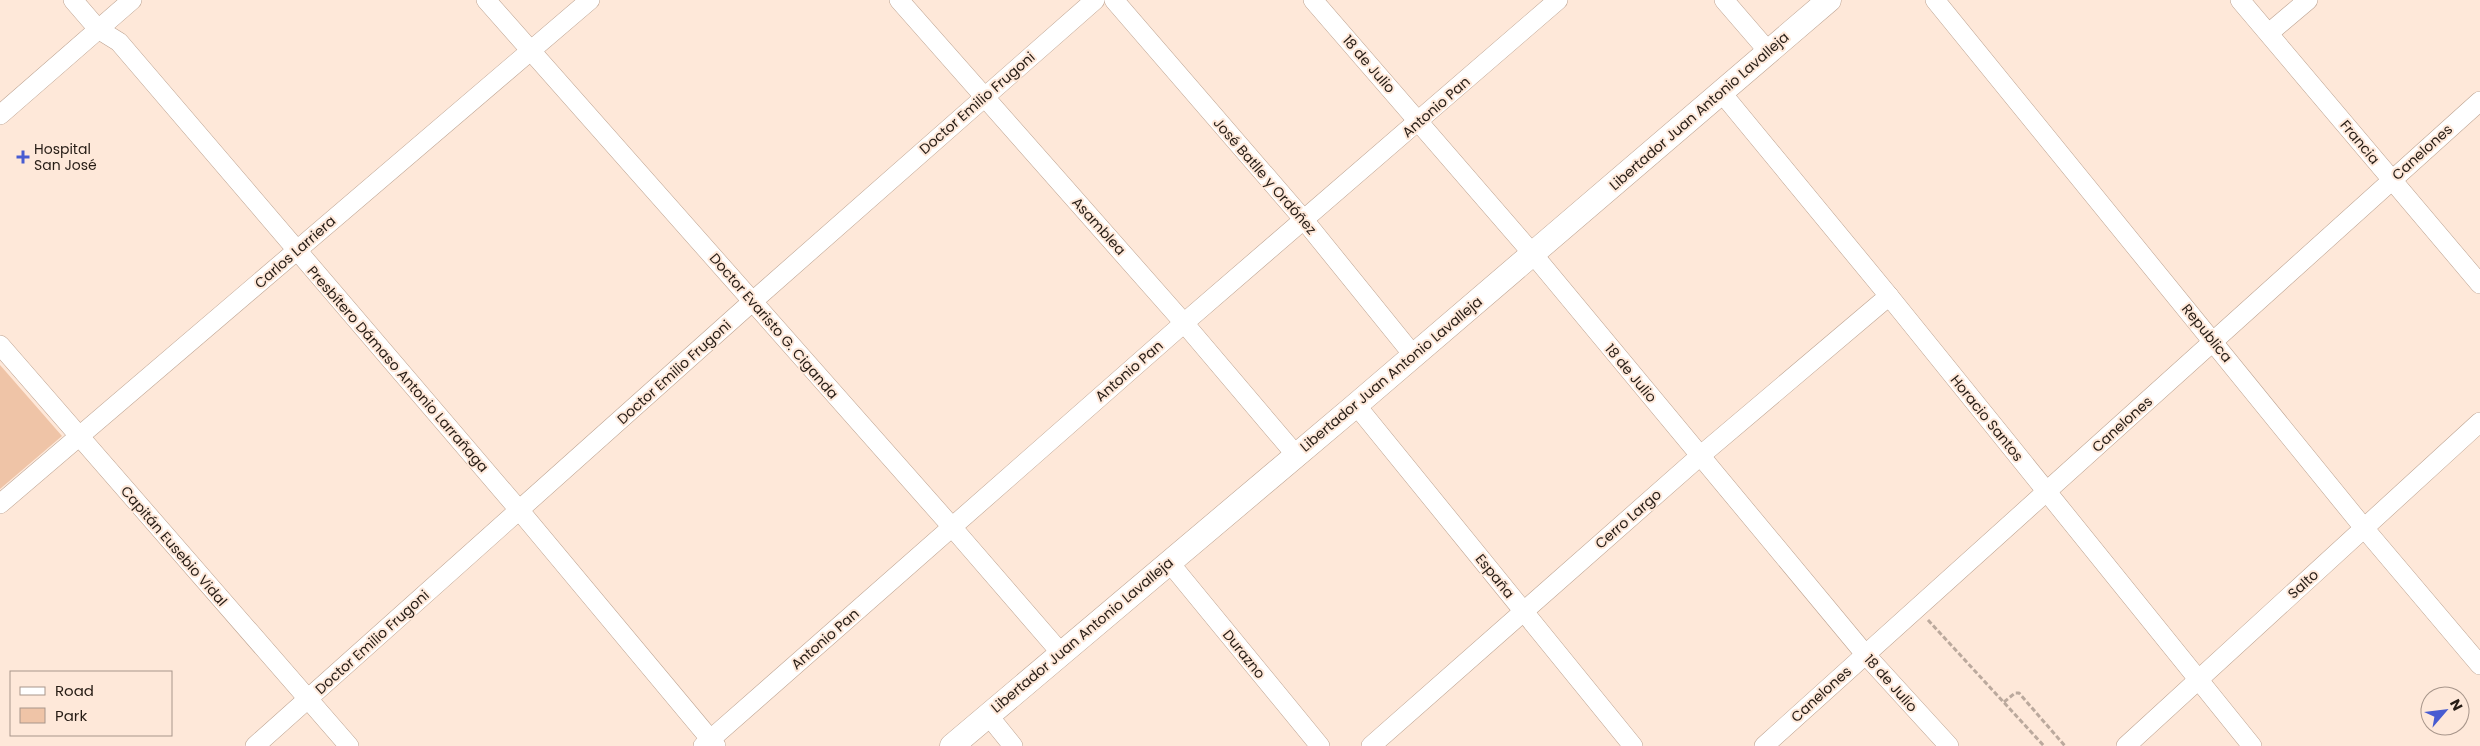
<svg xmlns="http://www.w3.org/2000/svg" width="2480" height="746" font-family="Poppins,sans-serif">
	<rect width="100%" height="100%" fill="#fee8d9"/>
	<path fill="#efc4a7" d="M0,365L62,436L0,489Z"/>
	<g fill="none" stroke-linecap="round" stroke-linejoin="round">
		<defs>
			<g id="minor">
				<path d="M73,0L98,29L119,42L520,511L716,746"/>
				<path d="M486,0L952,527L1061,653"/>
				<path d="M899,0L1184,323L1296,455"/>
				<path d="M1114,0L1304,220L1414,356"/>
				<path d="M1313,0L1532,253L1865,654L1949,746"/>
				<path d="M1724,0L1768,51"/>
				<path d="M1935,0L2364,528L2480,665"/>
				<path d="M2240,0L2480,284"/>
				<path d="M2269,33L2308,0"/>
				<path d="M1721,92L1889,296L2252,746"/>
				<path d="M0,115L132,0"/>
				<path d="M0,345L349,746"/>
				<path d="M1356,405L1633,746"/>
				<path d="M0,504L590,0"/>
				<path d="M1169,562L1320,746"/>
				<path d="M988,715L1013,746"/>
				<path d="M255,746L753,301L1095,0"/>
				<path d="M703,746L1184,323L1558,0"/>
				<path d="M1371,746L1700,456L1889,296"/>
				<path d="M1764,746L2480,101"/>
				<path d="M2126,746L2480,422"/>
			</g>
			<path id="tertiary" d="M952,746L1356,405L1829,0"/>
		</defs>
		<use href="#minor" stroke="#bca290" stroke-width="20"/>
		<use href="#tertiary" stroke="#bca290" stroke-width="25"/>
		<g stroke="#bba99d" stroke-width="3" stroke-dasharray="5 2.5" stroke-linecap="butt">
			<path d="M1928,620L2044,746"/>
			<path d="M2004,702L2015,693H2019L2065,746"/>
		</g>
		<use href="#minor" stroke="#fff" stroke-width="19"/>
		<use href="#tertiary" stroke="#fff" stroke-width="24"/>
	</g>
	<path fill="#485cd1" stroke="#fee8d9" stroke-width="2" d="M20.5 149.5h5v5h5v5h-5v5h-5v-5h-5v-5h5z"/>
	<g text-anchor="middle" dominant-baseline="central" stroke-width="4" stroke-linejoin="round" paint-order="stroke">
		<g font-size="14" fill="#261c15" stroke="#fee8d9">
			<text transform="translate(1369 64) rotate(49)">18 de Julio</text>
			<text transform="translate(977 103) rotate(-41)">Doctor Emilio Frugoni</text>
			<text transform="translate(1436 107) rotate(-41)">Antonio Pan</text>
			<text transform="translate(1699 111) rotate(-41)">Libertador Juan Antonio Lavalleja</text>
			<text transform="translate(2360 142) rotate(50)">Francia</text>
			<text transform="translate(2422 152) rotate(-42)">Canelones</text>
			<text transform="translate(1265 176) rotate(49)">José Batlle y Ordóñez</text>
			<text transform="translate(1099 226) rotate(48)">Asamblea</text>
			<text transform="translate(295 252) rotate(-41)">Carlos Larriera</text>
			<text transform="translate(774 326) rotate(49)">Doctor Evaristo G. Ciganda</text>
			<text transform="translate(2207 333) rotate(51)">Republica</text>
			<text transform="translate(398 369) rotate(49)">Presbítero Dámaso Antonio Larrañaga</text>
			<text transform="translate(1129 371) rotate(-41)">Antonio Pan</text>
			<text transform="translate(674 372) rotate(-42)">Doctor Emilio Frugoni</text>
			<text transform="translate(1631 373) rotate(50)">18 de Julio</text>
			<text transform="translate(1391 374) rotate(-40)">Libertador Juan Antonio Lavalleja</text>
			<text transform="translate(1987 418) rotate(51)">Horacio Santos</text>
			<text transform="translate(2122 424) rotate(-42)">Canelones</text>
			<text transform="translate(1628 519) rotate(-41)">Cerro Largo</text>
			<text transform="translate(174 546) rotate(49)">Capitán Eusebio Vidal</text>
			<text transform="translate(1495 576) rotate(51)">España</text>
			<text transform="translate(2303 584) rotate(-42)">Salto</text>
			<text transform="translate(1082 635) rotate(-40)">Libertador Juan Antonio Lavalleja</text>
			<text transform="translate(825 639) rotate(-41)">Antonio Pan</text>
			<text transform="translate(372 642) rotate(-42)">Doctor Emilio Frugoni</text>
			<text transform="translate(1244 654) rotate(51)">Durazno</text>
			<text transform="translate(1891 683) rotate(48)">18 de Julio</text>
			<text transform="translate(1821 694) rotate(-42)">Canelones</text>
		</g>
		<g font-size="14" fill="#261c15" stroke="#fee8d9" text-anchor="start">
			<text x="34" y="149">Hospital<tspan x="34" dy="16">San José</tspan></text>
		</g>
	</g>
	<rect x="10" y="671" width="162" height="65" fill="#fee8d9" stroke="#a8968b"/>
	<rect x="20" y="687" width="25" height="8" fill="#ffffff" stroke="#a8968b"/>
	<text x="55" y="696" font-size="15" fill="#261c15">Road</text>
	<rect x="20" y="708" width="25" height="15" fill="#efc4a7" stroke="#a8968b"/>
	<text x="55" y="721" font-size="15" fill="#261c15">Park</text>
	<g transform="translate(2445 711) rotate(62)"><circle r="24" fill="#fee8d9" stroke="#a8968b"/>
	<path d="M0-4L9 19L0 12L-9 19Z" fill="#485cd1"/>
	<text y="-8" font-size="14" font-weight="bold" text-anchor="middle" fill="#261c15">N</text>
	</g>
</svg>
